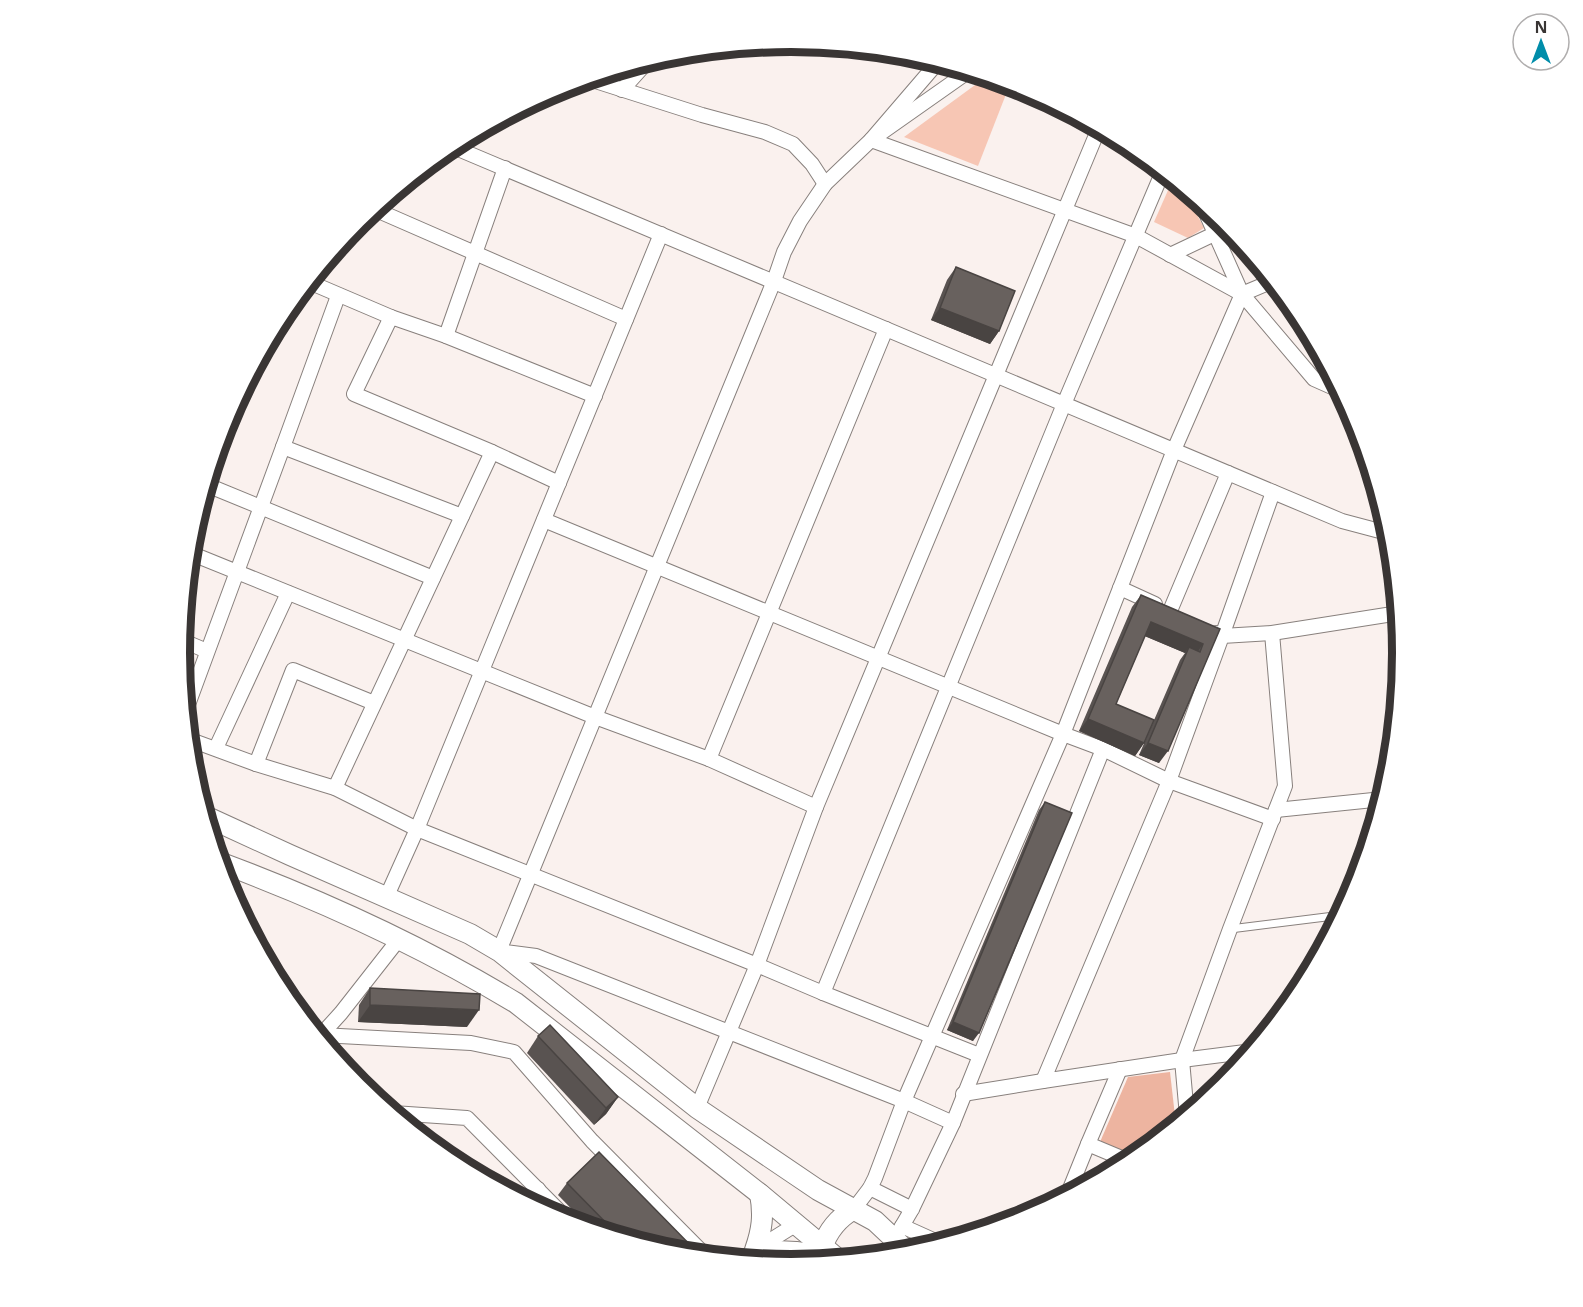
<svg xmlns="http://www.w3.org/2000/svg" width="1583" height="1307" font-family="'Noto Sans',sans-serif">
	<rect width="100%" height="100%" fill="#faf1ee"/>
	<g fill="#f7c6b4">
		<path d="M986,77L1010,84L978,166L904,137Z"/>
		<path d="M1173,179L1183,188L1204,228L1188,238L1154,222Z"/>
	</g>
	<path fill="#edb4a0" d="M1170,1072L1176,1125L1138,1157L1100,1142L1128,1077Z"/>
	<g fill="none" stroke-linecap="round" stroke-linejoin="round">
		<defs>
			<path id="lane" d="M1230,929L1342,915"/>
			<g id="street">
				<path d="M938,62L871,140L1136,236L1242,294"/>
				<path d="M589,79L702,115L765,132L793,144L812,164L825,184"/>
				<path d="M622,90L648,61"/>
				<path d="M451,146L1342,521L1391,534"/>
				<path d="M1201,202L1242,294"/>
				<path d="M374,209L626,319"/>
				<path d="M1170,255L1229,227"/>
				<path d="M309,282L391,317"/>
				<path d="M1242,294L1273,281"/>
				<path d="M446,336L505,168"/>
				<path d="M283,447L462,516"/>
				<path d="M559,483L492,452L354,394L391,317L446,336L595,396"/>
				<path d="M207,485L433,578"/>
				<path d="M544,520L1063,734L1103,749L1169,781L1273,819"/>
				<path d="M190,553L595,717L709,759L816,807"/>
				<path d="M1120,588L1155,604"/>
				<path d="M1170,611L1228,473"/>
				<path d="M1216,633L1222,636L1273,492"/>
				<path d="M181,640L207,651"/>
				<path d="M186,710L283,447L338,296"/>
				<path d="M188,739L256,764L335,788L417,829L757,965L823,993L979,1055"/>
				<path d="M216,748L288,593"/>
				<path d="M709,759L886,329"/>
				<path d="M256,764L293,670L374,703"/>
				<path d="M335,788L492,452"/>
				<path d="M1276,810L1383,799"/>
				<path d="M386,898L417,829L661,234"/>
				<path d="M823,993L1064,404L1163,171"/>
				<path d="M321,1035L341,1013L399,939"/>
				<path d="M318,1036L321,1035L471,1043L514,1052L592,1141L707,1257"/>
				<path d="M1253,1051L1182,1060L1043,1081L1169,781L1222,636L1272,633L1399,613"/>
				<path d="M1120,1069L1088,1144L1131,1162"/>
				<path d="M963,1094L1043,1081"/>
				<path d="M697,1108L757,965L816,807L1099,128"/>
				<path d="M393,1113L467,1118L570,1222"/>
				<path d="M1187,1116L1182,1060L1230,929L1285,786L1272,633"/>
				<path d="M953,1123L904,1101L536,956L499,951L774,281L784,252L800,221L825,184L871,140L969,71"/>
				<path d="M870,1188L912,1209"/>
				<path d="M1067,1196L1088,1144"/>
				<path d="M526,1202L538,1189"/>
				<path d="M854,1209L870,1188L875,1178L904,1101L1063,734L1174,450L1242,294L1314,379L1341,391"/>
				<path d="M902,1226L942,1244"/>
				<path d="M894,1240L912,1209L953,1123L1103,749"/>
				<path d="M741,1260L755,1250L795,1225"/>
			</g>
			<g id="secondary">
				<path d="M1346,400L1350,412L1355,417"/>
				<path d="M205,816L290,855L470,934L499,951L697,1108L818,1190L875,1221L909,1253"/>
				<path d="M219,862C321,900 422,946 516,1003L760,1194L839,1260"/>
				<path d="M760,1194C764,1215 762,1230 755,1250L796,1252L833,1257"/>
				<path d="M822,1248C828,1230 838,1218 854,1209"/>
			</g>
		</defs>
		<use href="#lane" stroke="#88807d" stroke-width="9"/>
		<use href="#street" stroke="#88807d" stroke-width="16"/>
		<use href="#secondary" stroke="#88807d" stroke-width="22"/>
		<use href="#lane" stroke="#fff" stroke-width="7"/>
		<use href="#street" stroke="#fff" stroke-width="14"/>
		<use href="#secondary" stroke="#fff" stroke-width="20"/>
	</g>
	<g fill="#595351">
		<path d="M956,267L999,331L990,344L931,320L947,280Z"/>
		<path d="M1141,595L1220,629L1159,763L1139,755L1180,660L1185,653L1145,636L1116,704L1144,743L1135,756L1079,731L1132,607Z"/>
		<path d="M1045,802L973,1041L947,1030L1039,810Z"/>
		<path d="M370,988L467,1027L358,1022L359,1005Z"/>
		<path d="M538,1036L618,1097L606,1114L594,1125L527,1053Z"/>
		<path d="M567,1183L672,1253L590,1228L558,1195Z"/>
	</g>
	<g fill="#494442">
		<path d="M940,308L999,331L990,344L931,320Z"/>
		<path d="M1151,622L1203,644L1194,657L1189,647L1185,653L1142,635Z"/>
		<path d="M1088,719L1144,743L1135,756L1079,731Z"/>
		<path d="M1148,743L1168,751L1159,763L1139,755Z"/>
		<path d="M370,1005L479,1010L467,1027L358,1022Z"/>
		<path d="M953,1022L979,1033L973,1041L947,1030Z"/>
		<path d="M618,1097L606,1114L594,1125L606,1108Z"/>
	</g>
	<g fill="#68615e" stroke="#494442" stroke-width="1.5">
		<path d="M956,267L1015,291L999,331L940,308Z"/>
		<path d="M1141,595L1220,629L1168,751L1148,743L1189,647L1200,652L1203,644L1151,622L1116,704L1154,720L1144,743L1088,719Z"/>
		<path d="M1045,802L1072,813L979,1033L953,1022Z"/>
		<path d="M370,988L480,994L479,1010L370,1005Z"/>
		<path d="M550,1025L618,1097L606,1108L538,1036Z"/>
		<path d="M599,1152L701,1256L672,1253L620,1237L567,1183Z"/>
	</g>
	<path d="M0 0H1583V1307H0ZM190 653a601 601 0 1 1 1202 0a601 601 0 1 1-1202 0Z" fill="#fff" fill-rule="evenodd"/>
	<path fill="none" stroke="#393534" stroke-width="8" d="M190 653a601 601 0 1 1 1202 0a601 601 0 1 1-1202 0Z"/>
	<g transform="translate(1541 42)"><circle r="28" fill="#ffffff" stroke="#b0aeae" stroke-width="1.5"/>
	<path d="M0-4.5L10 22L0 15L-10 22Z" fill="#008daa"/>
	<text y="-9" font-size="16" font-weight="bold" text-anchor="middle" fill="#393534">N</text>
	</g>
</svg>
